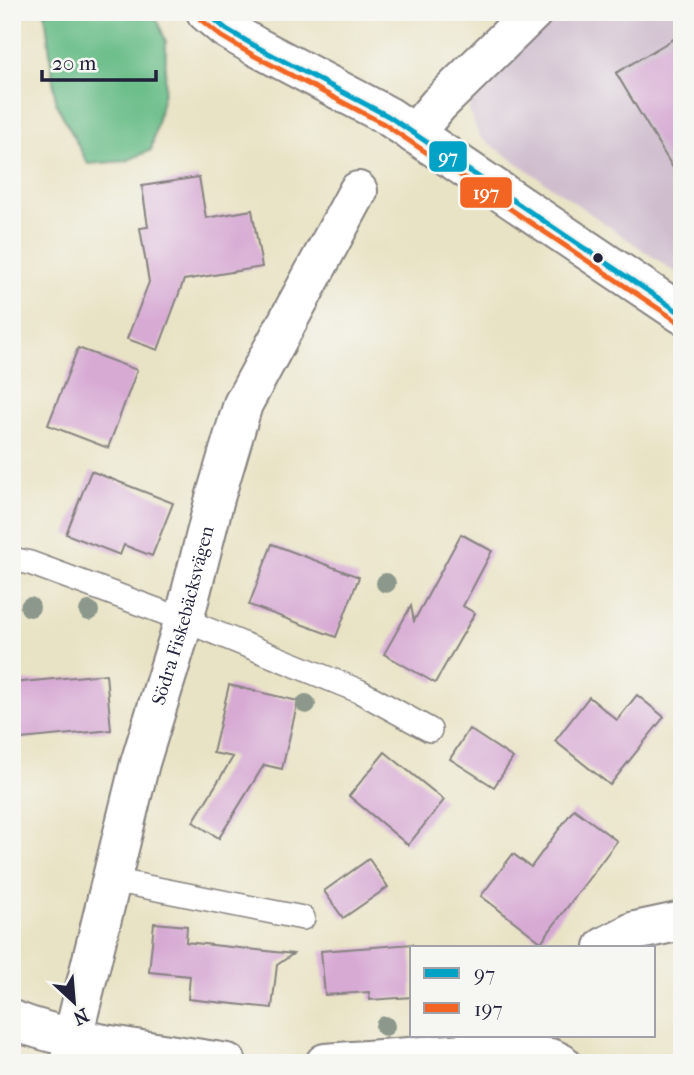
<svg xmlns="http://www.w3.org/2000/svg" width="694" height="1075" font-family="'IM FELL French Canon',serif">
	<rect width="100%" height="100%" fill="#f6f6f2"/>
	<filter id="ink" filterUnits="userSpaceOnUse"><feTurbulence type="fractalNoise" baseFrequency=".0143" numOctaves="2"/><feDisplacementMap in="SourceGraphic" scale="14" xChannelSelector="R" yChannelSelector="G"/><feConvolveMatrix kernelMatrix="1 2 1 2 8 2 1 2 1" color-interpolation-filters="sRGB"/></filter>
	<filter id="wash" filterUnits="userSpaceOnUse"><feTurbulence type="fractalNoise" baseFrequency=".00686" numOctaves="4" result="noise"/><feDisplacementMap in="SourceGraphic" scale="28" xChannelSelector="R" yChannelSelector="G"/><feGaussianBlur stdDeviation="1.57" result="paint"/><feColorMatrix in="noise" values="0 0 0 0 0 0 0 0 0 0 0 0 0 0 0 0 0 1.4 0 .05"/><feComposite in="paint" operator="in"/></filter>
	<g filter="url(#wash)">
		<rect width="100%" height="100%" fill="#e9e3c5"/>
		<path fill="#cfbdce" d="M557,12H682V277L480,137L469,111L471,84Z"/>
		<path fill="#6cbe8a" stroke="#477062" stroke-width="2" d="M45,12H154L166,42L165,87L151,150L126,161L88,164L56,103Z"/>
		<g id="blocks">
			<g fill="#d7aad4">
				<path d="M682,34V183L616,73Z"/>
				<path d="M199,177L206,218L252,210L262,267L184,280L158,350L127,339L149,282L140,228L148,227L142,186Z"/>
				<path d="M78,348L137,370L108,448L48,425Z"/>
				<path d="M91,471L173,503L152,556L124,545L120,555L66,534Z"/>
				<path d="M461,534L492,551L463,606L475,613L435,683L384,654L411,606L414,621Z"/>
				<path d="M272,544L359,577L336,637L249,605Z"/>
				<path d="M106,674L111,730L12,740V683Z"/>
				<path d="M229,685L298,701L282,769L264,765L219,838L193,822L233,757L213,753Z"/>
				<path d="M637,695L664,717L610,785L555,741L589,697L617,720Z"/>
				<path d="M469,729L513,758L494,787L450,759Z"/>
				<path d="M385,752L444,800L408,845L349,796Z"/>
				<path d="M574,809L617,841L541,942L481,896L513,854L531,867Z"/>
				<path d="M369,859L388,887L343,918L324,891Z"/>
				<path d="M154,923L187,926L186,942L293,954L277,965L272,1008L188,999L190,976L149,972Z"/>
				<path d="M412,944V997L370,1000L369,992L325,995L321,951Z"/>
			</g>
		</g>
	</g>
	<g filter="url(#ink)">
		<use href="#blocks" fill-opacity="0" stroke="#868280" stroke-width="2"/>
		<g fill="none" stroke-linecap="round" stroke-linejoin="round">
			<defs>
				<g id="service">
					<path d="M12,559L30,563L184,620L359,691L430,730"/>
					<path d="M112,880L303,918"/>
				</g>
				<g id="minor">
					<path d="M414,134L438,105L533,12"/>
					<path d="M604,947L635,931L682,921"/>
					<path d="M12,1020C76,1045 159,1051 227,1063"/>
					<path id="s1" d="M70,1063L73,1037L140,763L184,620L215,498L243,404L358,191"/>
					<path d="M325,1063L493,1051L551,1058L561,1063"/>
				</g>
				<path id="tertiary" d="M206,12L226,29L255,46L388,116L682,314"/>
			</defs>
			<use href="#service" stroke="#868280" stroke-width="26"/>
			<use href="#minor" stroke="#868280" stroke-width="42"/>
			<use href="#tertiary" stroke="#868280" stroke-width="42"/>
			<use href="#service" stroke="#fff" stroke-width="23"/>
			<use href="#minor" stroke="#fff" stroke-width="38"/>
			<use href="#tertiary" stroke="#fff" stroke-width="38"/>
			<defs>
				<path id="bus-1" d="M206,12L226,29L255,46L388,116L682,314"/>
				<path id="bus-2" d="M200,19L221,36L251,54L384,124L677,321"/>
			</defs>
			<use href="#bus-1" stroke="#f6f6f2" stroke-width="10"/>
			<use href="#bus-2" stroke="#f6f6f2" stroke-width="10"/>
			<use href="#bus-1" stroke="#02a2c7" stroke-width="5"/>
			<use href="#bus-2" stroke="#f26522" stroke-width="5"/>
		</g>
		<g fill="#8c988b">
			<circle cx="386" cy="583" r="10"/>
			<circle cx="30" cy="607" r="10"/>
			<circle cx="89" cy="611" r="10"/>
			<circle cx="306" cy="704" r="10"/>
			<circle cx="385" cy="1026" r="10"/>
		</g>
	</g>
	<circle fill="#22223b" stroke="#f6f6f2" stroke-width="2.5" cx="598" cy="258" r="6"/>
	<g text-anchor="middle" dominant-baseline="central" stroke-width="6" stroke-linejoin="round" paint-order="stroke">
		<g font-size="19" fill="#22223b" stroke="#f6f6f2">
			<text stroke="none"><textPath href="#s1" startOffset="462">Södra Fiskebäcksvägen</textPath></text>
		</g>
	</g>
	<g stroke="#f6f6f2" stroke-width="2.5">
		<rect x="428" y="140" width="40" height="33" rx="7" fill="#02a2c7"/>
		<rect x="459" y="176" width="54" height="33" rx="7" fill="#f26522"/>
	</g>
	<g font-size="19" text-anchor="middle" font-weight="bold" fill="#fff">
		<text x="448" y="163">97</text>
		<text x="486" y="199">197</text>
	</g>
	<rect width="694" height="1075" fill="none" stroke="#f6f6f2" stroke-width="42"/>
	<rect x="410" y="946" width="245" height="91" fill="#f6f6f2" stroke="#a1a1a9" stroke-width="2"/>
	<rect x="424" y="968" width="35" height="10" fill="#02a2c7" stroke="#a1a1a9" stroke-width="2"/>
	<text x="474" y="981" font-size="21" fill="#22223b">97</text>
	<rect x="424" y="1003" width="35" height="10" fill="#f26522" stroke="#a1a1a9" stroke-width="2"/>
	<text x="474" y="1016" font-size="21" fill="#22223b">197</text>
	<g transform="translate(74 1002) rotate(154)" stroke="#f6f6f2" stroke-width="5" paint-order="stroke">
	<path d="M0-5L12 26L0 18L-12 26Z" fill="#22223b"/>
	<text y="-10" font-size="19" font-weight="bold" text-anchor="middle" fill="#22223b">N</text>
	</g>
	<path d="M42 70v10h114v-10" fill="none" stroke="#22223b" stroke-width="3.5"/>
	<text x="52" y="70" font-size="21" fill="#22223b" stroke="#f6f6f2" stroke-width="5" paint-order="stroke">20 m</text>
</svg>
